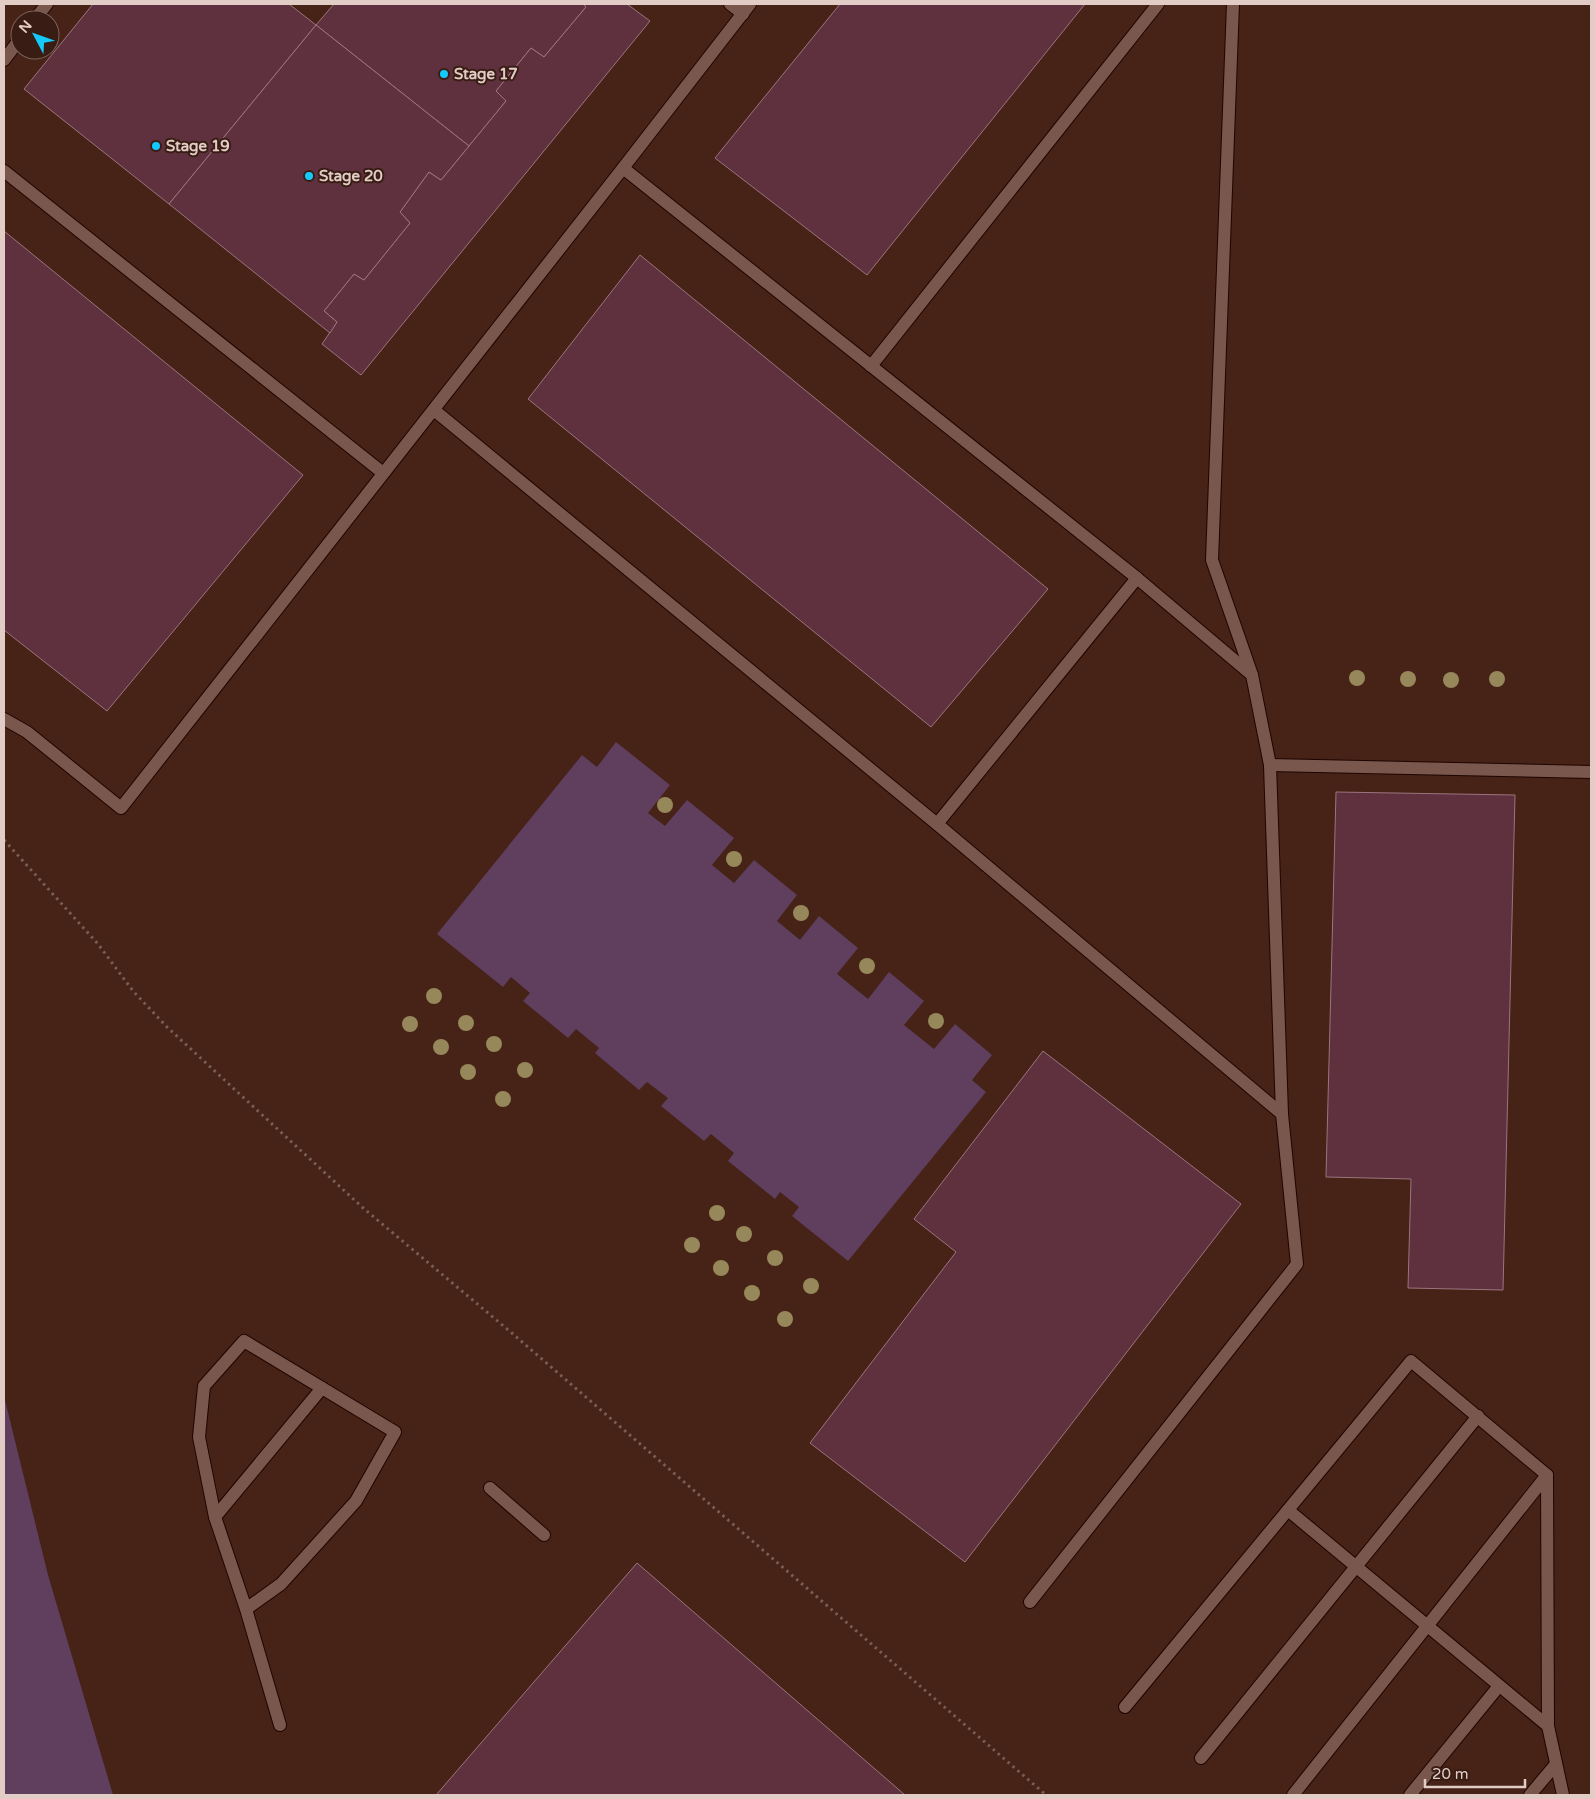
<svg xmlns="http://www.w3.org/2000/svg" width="1595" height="1799" font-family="'Varela Round',sans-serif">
	<rect width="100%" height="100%" fill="#391c13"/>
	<path fill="#462217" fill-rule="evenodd" d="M4,4H1591V1795H4ZM20,20H50V50H20Z"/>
	<g fill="#5f3e5e">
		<path d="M616,742L670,785L648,813L665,826L687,800L734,838L712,865L734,883L754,860L797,895L777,921L800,940L819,916L858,948L837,974L868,999L889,972L924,1001L904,1025L934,1049L955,1024L992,1055L972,1080L986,1092L848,1261L792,1216L799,1207L780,1192L775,1199L728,1161L734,1153L711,1134L704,1141L661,1106L668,1098L647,1082L639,1090L595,1053L599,1048L576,1029L568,1038L523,1001L530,993L511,977L503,987L437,934L582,755L597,767Z"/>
		<path d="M4,1396L48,1575L113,1795H4Z"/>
	</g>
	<g fill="#5f313e" stroke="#9b757e">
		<path d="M93,4H289L316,25L169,204L24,89Z"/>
		<path d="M334,4H583L586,7L544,57L531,48L496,91L506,101L469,146L316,25Z"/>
		<path d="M583,4H627L650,21L361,375L322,344L337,322L324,311L354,274L364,280L410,223L400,212L429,172L441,180L506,101L496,91L531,48L544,57L586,7Z"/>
		<path d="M840,4H1085L867,275L715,158Z"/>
		<path d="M316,25L469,146L441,180L429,172L400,212L410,223L364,280L354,274L324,311L337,322L330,333L169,204Z"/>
		<path d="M4,231L303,475L107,711L4,630Z"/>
		<path d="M640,255L1048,589L931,727L528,399Z"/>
		<path d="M1336,792L1515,795L1503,1290L1408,1288L1411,1179L1326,1177Z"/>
		<path d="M1043,1051L1241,1204L965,1562L810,1443L956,1252L914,1219Z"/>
		<path d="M637,1563L905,1795H436Z"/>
	</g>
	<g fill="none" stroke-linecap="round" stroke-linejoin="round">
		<defs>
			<g id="minor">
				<path d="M730,4L743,14"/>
				<path d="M1233,4L1212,560L1252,675"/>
				<path d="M34,20L47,4"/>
				<path d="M4,60L20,39"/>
				<path d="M623,168L750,4"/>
				<path d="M4,171L383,473"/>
				<path d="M871,366L1158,4"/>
				<path d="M434,410L937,824L1282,1114"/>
				<path d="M4,719L27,732L121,808L623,168L1137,578L1252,675L1270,765L1282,1114L1297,1264L1030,1602"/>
				<path d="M1270,765L1591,772"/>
				<path d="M937,824L1137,578"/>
				<path d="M490,1488L544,1535"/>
				<path d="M1288,1510L1548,1726"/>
				<path d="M215,1517L322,1388"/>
				<path d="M246,1609L215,1517L199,1437L204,1386L244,1341L395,1432L356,1501L281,1584L246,1609L280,1725"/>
				<path d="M1125,1707L1411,1361L1547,1475L1548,1726L1563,1795"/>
				<path d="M1201,1758L1478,1416"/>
				<path d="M1293,1795L1547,1475"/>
				<path d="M1410,1795L1499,1686"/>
				<path d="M1530,1795L1556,1764"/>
			</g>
		</defs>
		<use href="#minor" stroke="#1f0501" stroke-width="14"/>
		<path stroke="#785e56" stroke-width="3" stroke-dasharray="2.5 4" stroke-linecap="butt" d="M4,840L98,944L133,991L167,1027L362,1207L513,1334L1046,1795"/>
		<use href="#minor" stroke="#79574d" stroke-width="12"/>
	</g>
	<g fill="#96885a">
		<circle cx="1357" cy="678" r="8"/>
		<circle cx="1408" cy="679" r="8"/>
		<circle cx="1497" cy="679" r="8"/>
		<circle cx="1451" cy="680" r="8"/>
		<circle cx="665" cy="805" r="8"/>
		<circle cx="734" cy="859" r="8"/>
		<circle cx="801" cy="913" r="8"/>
		<circle cx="867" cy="966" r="8"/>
		<circle cx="434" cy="996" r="8"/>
		<circle cx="936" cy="1021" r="8"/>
		<circle cx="466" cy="1023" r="8"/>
		<circle cx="410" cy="1024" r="8"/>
		<circle cx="494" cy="1044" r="8"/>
		<circle cx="441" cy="1047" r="8"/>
		<circle cx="525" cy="1070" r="8"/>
		<circle cx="468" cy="1072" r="8"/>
		<circle cx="503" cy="1099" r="8"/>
		<circle cx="717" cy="1213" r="8"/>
		<circle cx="744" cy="1234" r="8"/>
		<circle cx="692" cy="1245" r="8"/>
		<circle cx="775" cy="1258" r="8"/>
		<circle cx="721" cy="1268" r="8"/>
		<circle cx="811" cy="1286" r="8"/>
		<circle cx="752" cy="1293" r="8"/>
		<circle cx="785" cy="1319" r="8"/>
	</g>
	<g fill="#13cafb" stroke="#391c13" stroke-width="2">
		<circle cx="444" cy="74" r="5"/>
		<circle cx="156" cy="146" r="5"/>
		<circle cx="309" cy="176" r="5"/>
	</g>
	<g text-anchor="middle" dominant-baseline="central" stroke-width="4" stroke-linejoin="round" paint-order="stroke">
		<g font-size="15" font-weight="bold" fill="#e1cdc6" stroke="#391c13" text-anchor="start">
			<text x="454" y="74">Stage 17</text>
			<text x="166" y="146">Stage 19</text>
			<text x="319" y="176">Stage 20</text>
		</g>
	</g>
	<rect width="1595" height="1799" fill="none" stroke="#e1cdc6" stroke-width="10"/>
	<g transform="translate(35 35) rotate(311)"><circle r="24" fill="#391c13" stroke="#7c635b"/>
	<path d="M0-4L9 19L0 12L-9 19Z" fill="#13cafb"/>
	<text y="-8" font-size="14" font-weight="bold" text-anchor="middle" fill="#e1cdc6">N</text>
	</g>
	<path d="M1425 1779v8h100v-8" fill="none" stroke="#e1cdc6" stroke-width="2.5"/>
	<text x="1432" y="1779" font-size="15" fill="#e1cdc6" stroke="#391c13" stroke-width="4" paint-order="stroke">20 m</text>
</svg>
